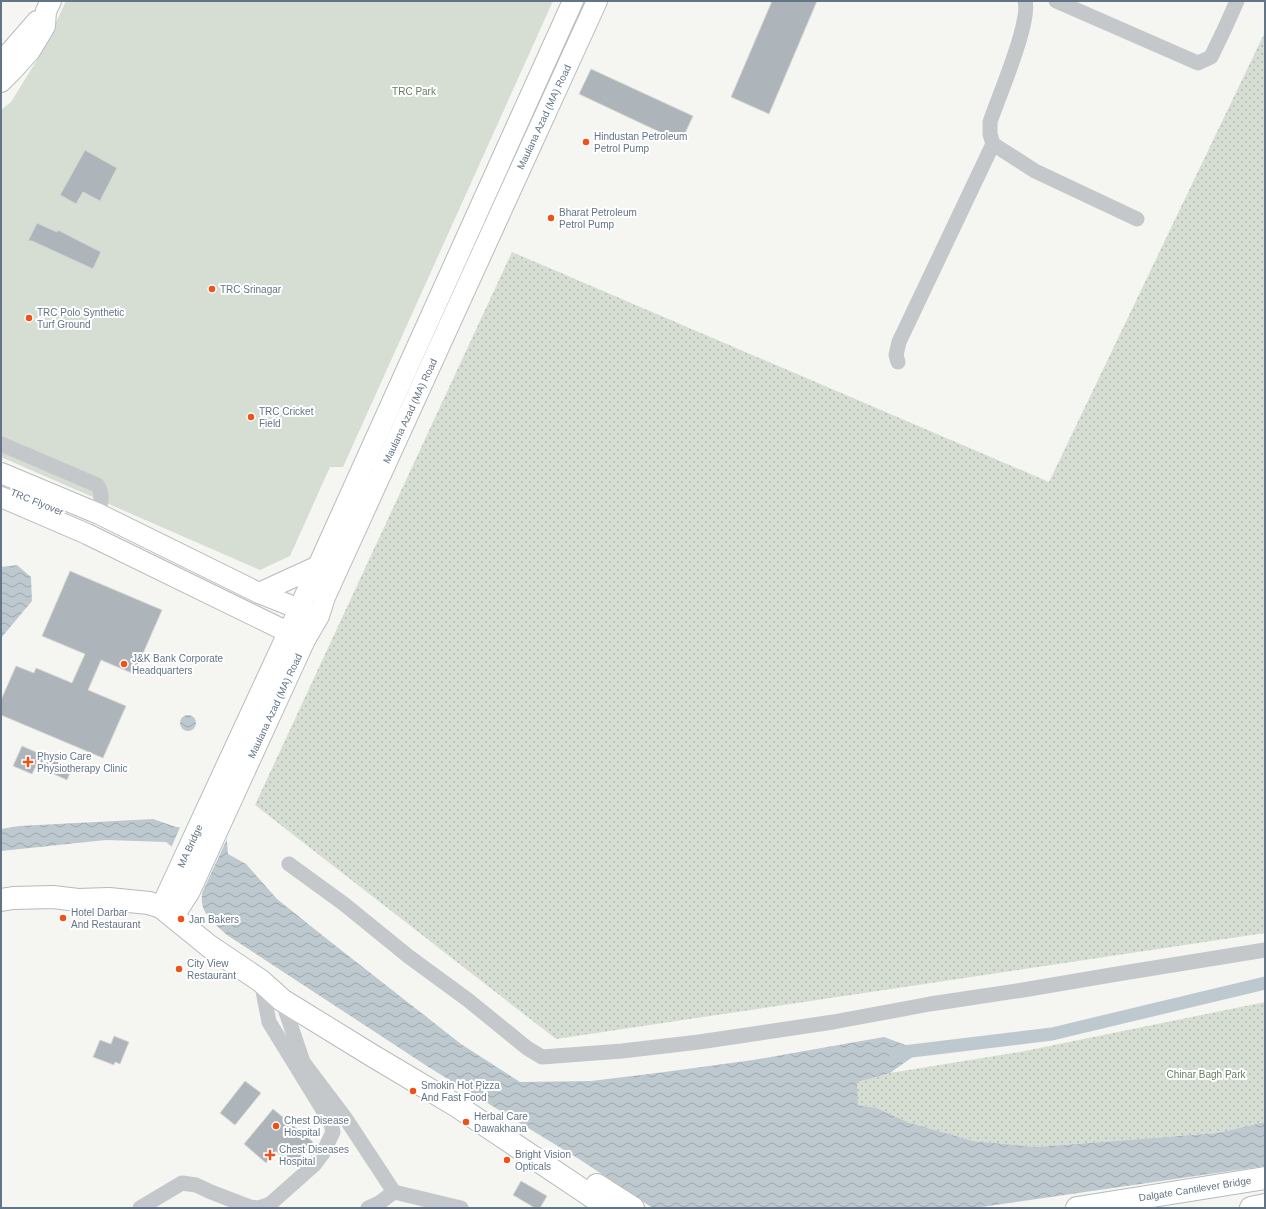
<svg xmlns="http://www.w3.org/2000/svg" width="1266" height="1209" font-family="Arial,sans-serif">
	<defs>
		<pattern id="grass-dots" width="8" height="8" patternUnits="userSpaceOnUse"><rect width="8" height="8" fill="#d6ddd2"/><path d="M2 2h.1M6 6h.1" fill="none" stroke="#b1b8b0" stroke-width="1.8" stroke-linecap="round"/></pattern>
		<pattern id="water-waves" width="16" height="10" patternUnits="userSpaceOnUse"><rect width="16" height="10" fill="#bdc9ce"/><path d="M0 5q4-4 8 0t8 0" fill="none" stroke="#9da8ad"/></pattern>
	</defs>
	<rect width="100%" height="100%" fill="#f5f6f1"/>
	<g fill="url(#grass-dots)">
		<path d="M1265,32V933L556,1039L255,805L512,252L1049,482Z"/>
		<path d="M1265,1002V1122L1217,1133L1036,1147L973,1141L907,1122L877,1108L858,1105L856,1082L890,1073L1020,1052Z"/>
	</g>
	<path fill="#d6ddd2" d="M66,1H553L343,467H330L290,556L260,570L1,457V110L11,102L42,52Z"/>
	<g fill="url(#water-waves)">
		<path d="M17,565L31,577L32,601L1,638V567Z"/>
		<circle cx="188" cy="723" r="8"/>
		<path d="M153,819L176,827L226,830L228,854L246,864L277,899L327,939L461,1044L520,1082L591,1081L657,1073L753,1060L884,1037L911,1047L914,1056L890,1073L857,1082L858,1105L877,1108L907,1122L973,1141L1036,1147L1217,1133L1265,1122V1166L974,1208H653L579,1159L430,1068L227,935C202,912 197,909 206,875L166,842L106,840L1,851V829L19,826Z"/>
	</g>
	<path fill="#f5f6f1" d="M181,825L226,828L228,830V837L201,895H199V892L204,875L171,848Z"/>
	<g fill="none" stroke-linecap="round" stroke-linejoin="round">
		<path stroke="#bdc9ce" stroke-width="13" d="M895,1053L1052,1034L1265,983"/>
	</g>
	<g fill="#adb4ba" stroke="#d7d7d4">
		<path d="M772,1H817L769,114L731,97Z"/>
		<path d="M591,69L693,116L681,142L579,94Z"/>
		<path d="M85,150L117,168L100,201L83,192L76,204L60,195Z"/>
		<path d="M37,223L57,232L58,230L101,252L93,269L32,241H28Z"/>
		<path d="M70,571L162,610L134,674L101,660L88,690L126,706L103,758L1,715V700L16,666L34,673L36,668L72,683L85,654L42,636Z"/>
		<path d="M22,746L72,768L67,780L36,766L32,774L13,766Z"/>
		<path d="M114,1036L129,1042L120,1064L115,1062L114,1065L93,1057L100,1040L111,1044Z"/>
		<path d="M245,1081L261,1093L235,1125L220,1113Z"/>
		<path d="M273,1109L313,1142L293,1166L276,1151L266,1163L244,1144Z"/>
		<path d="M521,1181L547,1196L540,1208H535L513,1195Z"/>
	</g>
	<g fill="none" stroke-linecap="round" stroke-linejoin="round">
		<defs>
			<g id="major">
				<path d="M1,60L10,52L37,21"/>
				<path d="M1,82L12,71L30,51L45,26L46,11L51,1"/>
				<path d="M1,473L99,514L259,593L312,614"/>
				<path d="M1,497L87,534L300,638"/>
				<path d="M259,593L318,566"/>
				<path d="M161,907L299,609L318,566L573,1"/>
				<path d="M174,916L190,891L305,640L319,616L325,597L597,1"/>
			</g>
			<g id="highway">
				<path d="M1,900L13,898L53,897L78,900L109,899L149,903L161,907L209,946L261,981L282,1000L373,1056L457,1106L609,1208"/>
				<path d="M597,1185L633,1208"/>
				<path d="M1077,1208L1265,1178"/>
				<path d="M1251,1208L1265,1205"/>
			</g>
		</defs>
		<use href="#major" stroke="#b7bbbf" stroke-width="22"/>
		<use href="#highway" stroke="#b6babd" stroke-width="24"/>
		<g stroke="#c4c8cb" stroke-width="15">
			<path d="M1025,1C1031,22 998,98 990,122V134L993,144L1035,171L1137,219"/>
			<path d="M1056,1L1198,63L1211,57L1225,28L1237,1"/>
			<path d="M898,362L896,355L899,342L993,144"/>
			<path d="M1,444L97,485C104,493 100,505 99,514"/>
			<path d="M289,864L344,904L408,956L468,1000L527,1048L542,1057L622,1051L699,1042L833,1022L930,1004L1023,990L1117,974L1265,950"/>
			<path d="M282,1000L303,1062L346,1119L394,1192L379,1203L368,1208"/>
			<path d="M394,1192L461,1208"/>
			<path d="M140,1208L182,1183L196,1185L211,1192L250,1207L258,1208L270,1204L314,1165L323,1153L333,1132L331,1123L269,1022L261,981"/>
		</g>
		<use href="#major" stroke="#fff" stroke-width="20"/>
		<use href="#highway" stroke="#fff" stroke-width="22"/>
	</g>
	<g fill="#f05117" stroke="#fff" stroke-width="1.5">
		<circle cx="586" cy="142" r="4"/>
		<circle cx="551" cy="218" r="4"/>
		<circle cx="212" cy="289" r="4"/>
		<circle cx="29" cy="318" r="4"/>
		<circle cx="251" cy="417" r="4"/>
		<circle cx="124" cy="664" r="4"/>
		<path d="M26 756h4v4h4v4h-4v4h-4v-4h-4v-4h4z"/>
		<circle cx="63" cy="918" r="4"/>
		<circle cx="181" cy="919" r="4"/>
		<circle cx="179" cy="969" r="4"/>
		<circle cx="413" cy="1091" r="4"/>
		<circle cx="466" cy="1122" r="4"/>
		<circle cx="276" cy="1126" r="4"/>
		<path d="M268 1149h4v4h4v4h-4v4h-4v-4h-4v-4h4z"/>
		<circle cx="507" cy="1160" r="4"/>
	</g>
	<g text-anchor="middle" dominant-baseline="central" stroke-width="4" stroke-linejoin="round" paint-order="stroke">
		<g font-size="10" fill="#667b61" stroke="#fff">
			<text x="414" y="91">TRC Park</text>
			<text x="1206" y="1074">Chinar Bagh Park</text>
		</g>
		<g font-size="10" fill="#627485" stroke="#fff">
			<text transform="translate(544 117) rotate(-65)">Maulana Azad (MA) Road</text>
			<text transform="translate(410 411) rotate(-65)">Maulana Azad (MA) Road</text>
			<text transform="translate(37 502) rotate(22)">TRC Flyover</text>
			<text transform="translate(275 706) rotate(-65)">Maulana Azad (MA) Road</text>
			<text transform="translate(190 846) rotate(-65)">MA Bridge</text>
			<text transform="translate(1195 1189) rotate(-9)">Dalgate Cantilever Bridge</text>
		</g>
		<g font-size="10" fill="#627485" stroke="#fff" text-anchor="start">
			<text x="594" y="136">Hindustan Petroleum<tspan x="594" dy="12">Petrol Pump</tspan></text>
			<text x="559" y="212">Bharat Petroleum<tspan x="559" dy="12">Petrol Pump</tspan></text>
			<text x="220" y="289">TRC Srinagar</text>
			<text x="37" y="312">TRC Polo Synthetic<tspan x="37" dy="12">Turf Ground</tspan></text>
			<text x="259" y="411">TRC Cricket<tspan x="259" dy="12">Field</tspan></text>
			<text x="132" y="658">J&amp;K Bank Corporate<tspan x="132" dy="12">Headquarters</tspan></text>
			<text x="37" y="756">Physio Care<tspan x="37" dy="12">Physiotherapy Clinic</tspan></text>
			<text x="71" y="912">Hotel Darbar<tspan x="71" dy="12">And Restaurant</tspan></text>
			<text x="189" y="919">Jan Bakers</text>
			<text x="187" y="963">City View<tspan x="187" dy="12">Restaurant</tspan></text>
			<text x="421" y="1085">Smokin Hot Pizza<tspan x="421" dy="12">And Fast Food</tspan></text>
			<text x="474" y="1116">Herbal Care<tspan x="474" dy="12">Dawakhana</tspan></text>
			<text x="284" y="1120">Chest Disease<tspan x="284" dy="12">Hospital</tspan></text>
			<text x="279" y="1149">Chest Diseases<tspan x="279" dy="12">Hospital</tspan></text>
			<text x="515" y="1154">Bright Vision<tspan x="515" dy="12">Opticals</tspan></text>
		</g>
	</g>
	<rect width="1266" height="1209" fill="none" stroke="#627485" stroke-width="4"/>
</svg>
